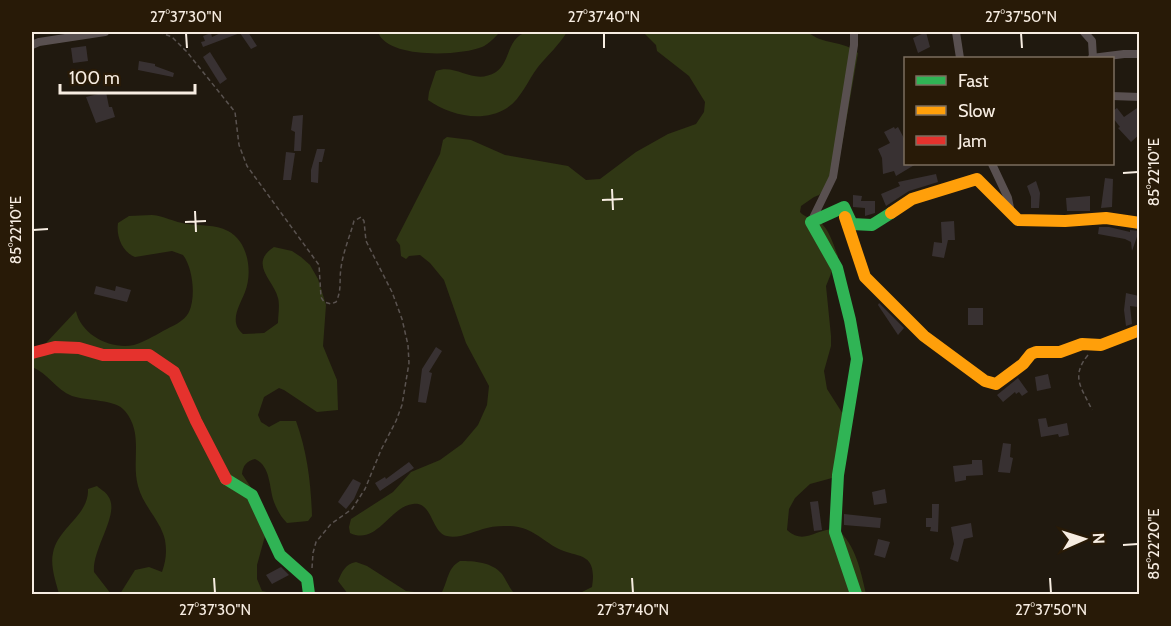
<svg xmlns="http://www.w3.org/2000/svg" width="1171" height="626" font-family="Cabin,sans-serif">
	<rect width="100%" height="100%" fill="#20190f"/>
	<g fill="#303714">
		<path d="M378,32H500C495,37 489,44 482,47C460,56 387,59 378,32Z"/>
		<path d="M527,32L546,34L553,32H567C559,45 548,55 538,67C528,80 521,99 507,108C483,123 451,116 428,100L429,92L436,71C457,63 473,86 496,72C511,62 506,38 527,32Z"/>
		<path d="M643,32H808C822,45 843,40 858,53L836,179L819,195L814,197L801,206L800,212C805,218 811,217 817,220C829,227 833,244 838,256L826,286L831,336V346L824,371L827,389L848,422L847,456L845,466L832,478L810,484L795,498L789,509L787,530C805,546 815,528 837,529C856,545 861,572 866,594H578L592,587C598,549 575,559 555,547C539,537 530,527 510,526C503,526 494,526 487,528C474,531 460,539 447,536C431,533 433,501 413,504C390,506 377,546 350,533L349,527L351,519L393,492L411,472L440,460L462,444L478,425L487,405L489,386L466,343L444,280L430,263L420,255L409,256L406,259L401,256L400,245L396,240L440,154L443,140L447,137L471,140L505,155L568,166L586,180L600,179L636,152L668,134L696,124L704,112L705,102L689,76L657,51L656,45Z"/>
		<path d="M152,215C164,216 174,222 187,224C200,226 215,224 228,231C248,241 253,272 245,292C240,305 228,322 243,334L264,333L278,323C278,316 280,305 278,298C274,280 248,264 274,247L292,251L301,257L310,265L318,279L326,305L323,346L337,380L338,410L317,412L284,390L279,388L264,397L258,415L261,422L269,427L280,421H296C307,451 311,483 312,516L308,521L287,523C281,517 277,510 274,502C269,488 271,466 255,459C247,461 243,465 242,474L254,492L265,536L257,565V579L262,591L276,594H301H120L135,570L149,567L162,572C166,561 167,551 165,540C161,521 143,506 138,486C131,460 144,434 125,411C116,399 86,401 72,396C56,390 48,373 32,367V358L76,311C81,335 111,350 134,345C144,342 154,336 163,331C172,326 184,322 189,312C196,297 193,268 183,255L172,251L135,257C122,252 116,236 118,223L129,216Z"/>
		<path d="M97,486C100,489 106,492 108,496C121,513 92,548 94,572L111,594H59C56,582 50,566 53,553C58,527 89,516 88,489Z"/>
		<path d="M460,561C474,561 492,562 502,574C507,581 509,588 515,594H438H441C448,582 447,568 460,561Z"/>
		<path d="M356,562L367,566L406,591L432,594H348L338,581C342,572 345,564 356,562Z"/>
	</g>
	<g fill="#383132">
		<path d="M223,32H248L257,46L251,49L240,33L203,47L201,42L205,41L203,36L211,33L212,37Z"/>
		<path d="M926,32L930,47L918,53L913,38Z"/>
		<path d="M86,46L88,61L73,63L71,48Z"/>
		<path d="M210,52L227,79L220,84L203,57Z"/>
		<path d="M139,61L155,64V66L174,73L173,77L138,70Z"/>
		<path d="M106,92L109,107H112L115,117L96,123L86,97Z"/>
		<path d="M1140,106V134L1131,142L1118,128L1120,127L1113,118V111L1117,108L1124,117Z"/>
		<path d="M303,115L301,151H294L295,132L291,130L293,116Z"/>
		<path d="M894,127L895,129L898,127L906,142V164H916L896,176L894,171L883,174L882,158L878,149L890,143L884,132Z"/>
		<path d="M317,149H325L322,162H319L318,183L311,182V170Z"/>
		<path d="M286,152L295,153L291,180H283Z"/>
		<path d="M936,174L938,182L909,191L886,206L881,194L900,186L898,182Z"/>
		<path d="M1105,178L1113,179L1112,207L1101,208Z"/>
		<path d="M1036,181L1040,193L1039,208H1031V197L1027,186Z"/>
		<path d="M853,195L862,196L861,201H875V213L865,216V208L853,207Z"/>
		<path d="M1090,196V211H1067L1066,198Z"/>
		<path d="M954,221L955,240H948L944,258L932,256L934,242L942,243L941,222Z"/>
		<path d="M1099,227H1109L1130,232V230L1139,231L1132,251L1131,242L1125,239L1098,234Z"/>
		<path d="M96,286L115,291L116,286L131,290L127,302L94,294Z"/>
		<path d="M1126,293L1139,296L1138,307L1130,306L1132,324L1126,326L1124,310Z"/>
		<path d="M879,303L904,328L898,335L878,305Z"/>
		<rect x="968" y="308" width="15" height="17"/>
		<path d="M436,347L442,351L429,372L432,373L426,403L418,402L422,369Z"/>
		<path d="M1048,374L1051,388L1037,391L1035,377Z"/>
		<path d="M1018,378L1028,392L1022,396L1019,392L1016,394L1015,392L1003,402L997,395Z"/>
		<path d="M1046,418L1048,427L1067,423L1069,435L1059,437L1058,434L1041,437L1038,419Z"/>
		<path d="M1003,443L1011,444L1010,457L1013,458L1010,473L998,472Z"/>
		<path d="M972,460H982L983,475L966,476V480L955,482L953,466L972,464Z"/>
		<path d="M409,462L414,468L380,491L375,483L385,477L386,479Z"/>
		<path d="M353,479L361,483L354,499L346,509L338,502Z"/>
		<path d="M885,489L887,503L874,505L872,492Z"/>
		<path d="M818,501L822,530L814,531L810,502Z"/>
		<path d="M932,504H939L938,532L930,531L931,527H926V518H932Z"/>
		<path d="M844,514L881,518L880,528L844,525Z"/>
		<path d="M971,523L973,537L964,539L958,562L950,559L954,544L951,527Z"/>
		<path d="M878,539L890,542L885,558L874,555Z"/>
		<path d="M281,567L289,575L272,584L266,575Z"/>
	</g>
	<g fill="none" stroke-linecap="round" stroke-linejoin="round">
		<g stroke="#5a5350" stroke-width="1.5" stroke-dasharray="4.5 3" stroke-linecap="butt">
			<path d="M159,32L172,37L187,52L235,112L239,145L247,166L319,265L321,297L324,302L331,304L336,302C342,290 339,281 341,268C343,252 350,236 354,221L361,217L364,221L366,241L392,292L402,319L408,345L409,363L402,405L396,421L381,450L365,489L352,509L331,524L316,542L313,553L312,568"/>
			<path d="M1088,355C1070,377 1082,388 1092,410"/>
		</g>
		<g stroke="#595050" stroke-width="8">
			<path d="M956,32L960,58"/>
			<path d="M1084,32L1092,41L1093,58"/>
			<path d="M32,45L39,42L105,32"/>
			<path d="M1092,58L1124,54H1140"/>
			<path d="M1112,96L1140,97"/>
			<path d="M992,164L1008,198L1011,213"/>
			<path d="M811,222L833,177L854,45V32"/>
		</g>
		<g stroke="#30b455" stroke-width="12">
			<path d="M226,479L252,495L280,555L307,579L309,594"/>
			<path d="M856,594L835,532L838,475L857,359L850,320L837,268L811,222L844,207L852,224L872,225L891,213"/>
		</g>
		<g stroke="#ff9f0a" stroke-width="12">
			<path d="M891,213L912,199L977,179L1018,220L1065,221L1106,218L1140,223"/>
			<path d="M845,217L865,277L924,336L985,381L996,384L1023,364L1031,354L1036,352H1060L1082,344L1101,345L1140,330"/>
		</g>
		<path stroke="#e5322d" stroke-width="12" d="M32,353L55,347L79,348L103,355H149L174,372L196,421L226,479"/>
	</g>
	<path fill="none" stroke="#f7ede2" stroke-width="2" d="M186,33L187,48M604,33V48M1021,33L1022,48M1123,173L1138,172M612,189L613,210M602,200L623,199M195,211L196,232M185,222L206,221M33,230L48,229M1123,545L1138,544M214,578L215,593M632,578L633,593M1050,578L1051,593"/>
	<rect width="1171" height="626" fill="none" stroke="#281a07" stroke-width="66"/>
	<rect x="904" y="57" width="210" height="108" fill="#281a07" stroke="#7b6e5f" stroke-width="1.5"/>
	<rect x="916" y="76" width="30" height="9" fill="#30b455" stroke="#7b6e5f" stroke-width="1.5"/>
	<text x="958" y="87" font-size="18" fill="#f7ede2">Fast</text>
	<rect x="916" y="106" width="30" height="9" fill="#ff9f0a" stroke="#7b6e5f" stroke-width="1.5"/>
	<text x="958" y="117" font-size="18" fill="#f7ede2">Slow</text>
	<rect x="916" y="136" width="30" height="9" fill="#e5322d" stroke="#7b6e5f" stroke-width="1.5"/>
	<text x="958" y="147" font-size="18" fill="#f7ede2">Jam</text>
	<g transform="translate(1084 539) rotate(87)" stroke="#281a07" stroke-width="4.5" paint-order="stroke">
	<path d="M0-4.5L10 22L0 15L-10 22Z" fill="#f7ede2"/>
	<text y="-9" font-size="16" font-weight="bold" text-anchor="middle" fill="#f7ede2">N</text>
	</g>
	<path d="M60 84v9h135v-9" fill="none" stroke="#f7ede2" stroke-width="3"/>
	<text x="69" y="84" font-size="18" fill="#f7ede2" stroke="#281a07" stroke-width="4.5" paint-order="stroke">100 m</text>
	<rect x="33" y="33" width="1105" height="560" fill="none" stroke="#f7ede2" stroke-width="2"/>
	<g font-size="15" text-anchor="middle" fill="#f7ede2">
		<text x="186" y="22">27°37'30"N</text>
		<text x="604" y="22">27°37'40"N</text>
		<text x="1021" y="22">27°37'50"N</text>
		<text transform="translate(1154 172) rotate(-90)" y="5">85°22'10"E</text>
		<text transform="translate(16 230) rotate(-90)" y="5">85°22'10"E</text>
		<text transform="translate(1154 544) rotate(-90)" y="5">85°22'20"E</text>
		<text x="215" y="615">27°37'30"N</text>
		<text x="633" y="615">27°37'40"N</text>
		<text x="1051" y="615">27°37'50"N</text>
	</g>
</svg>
